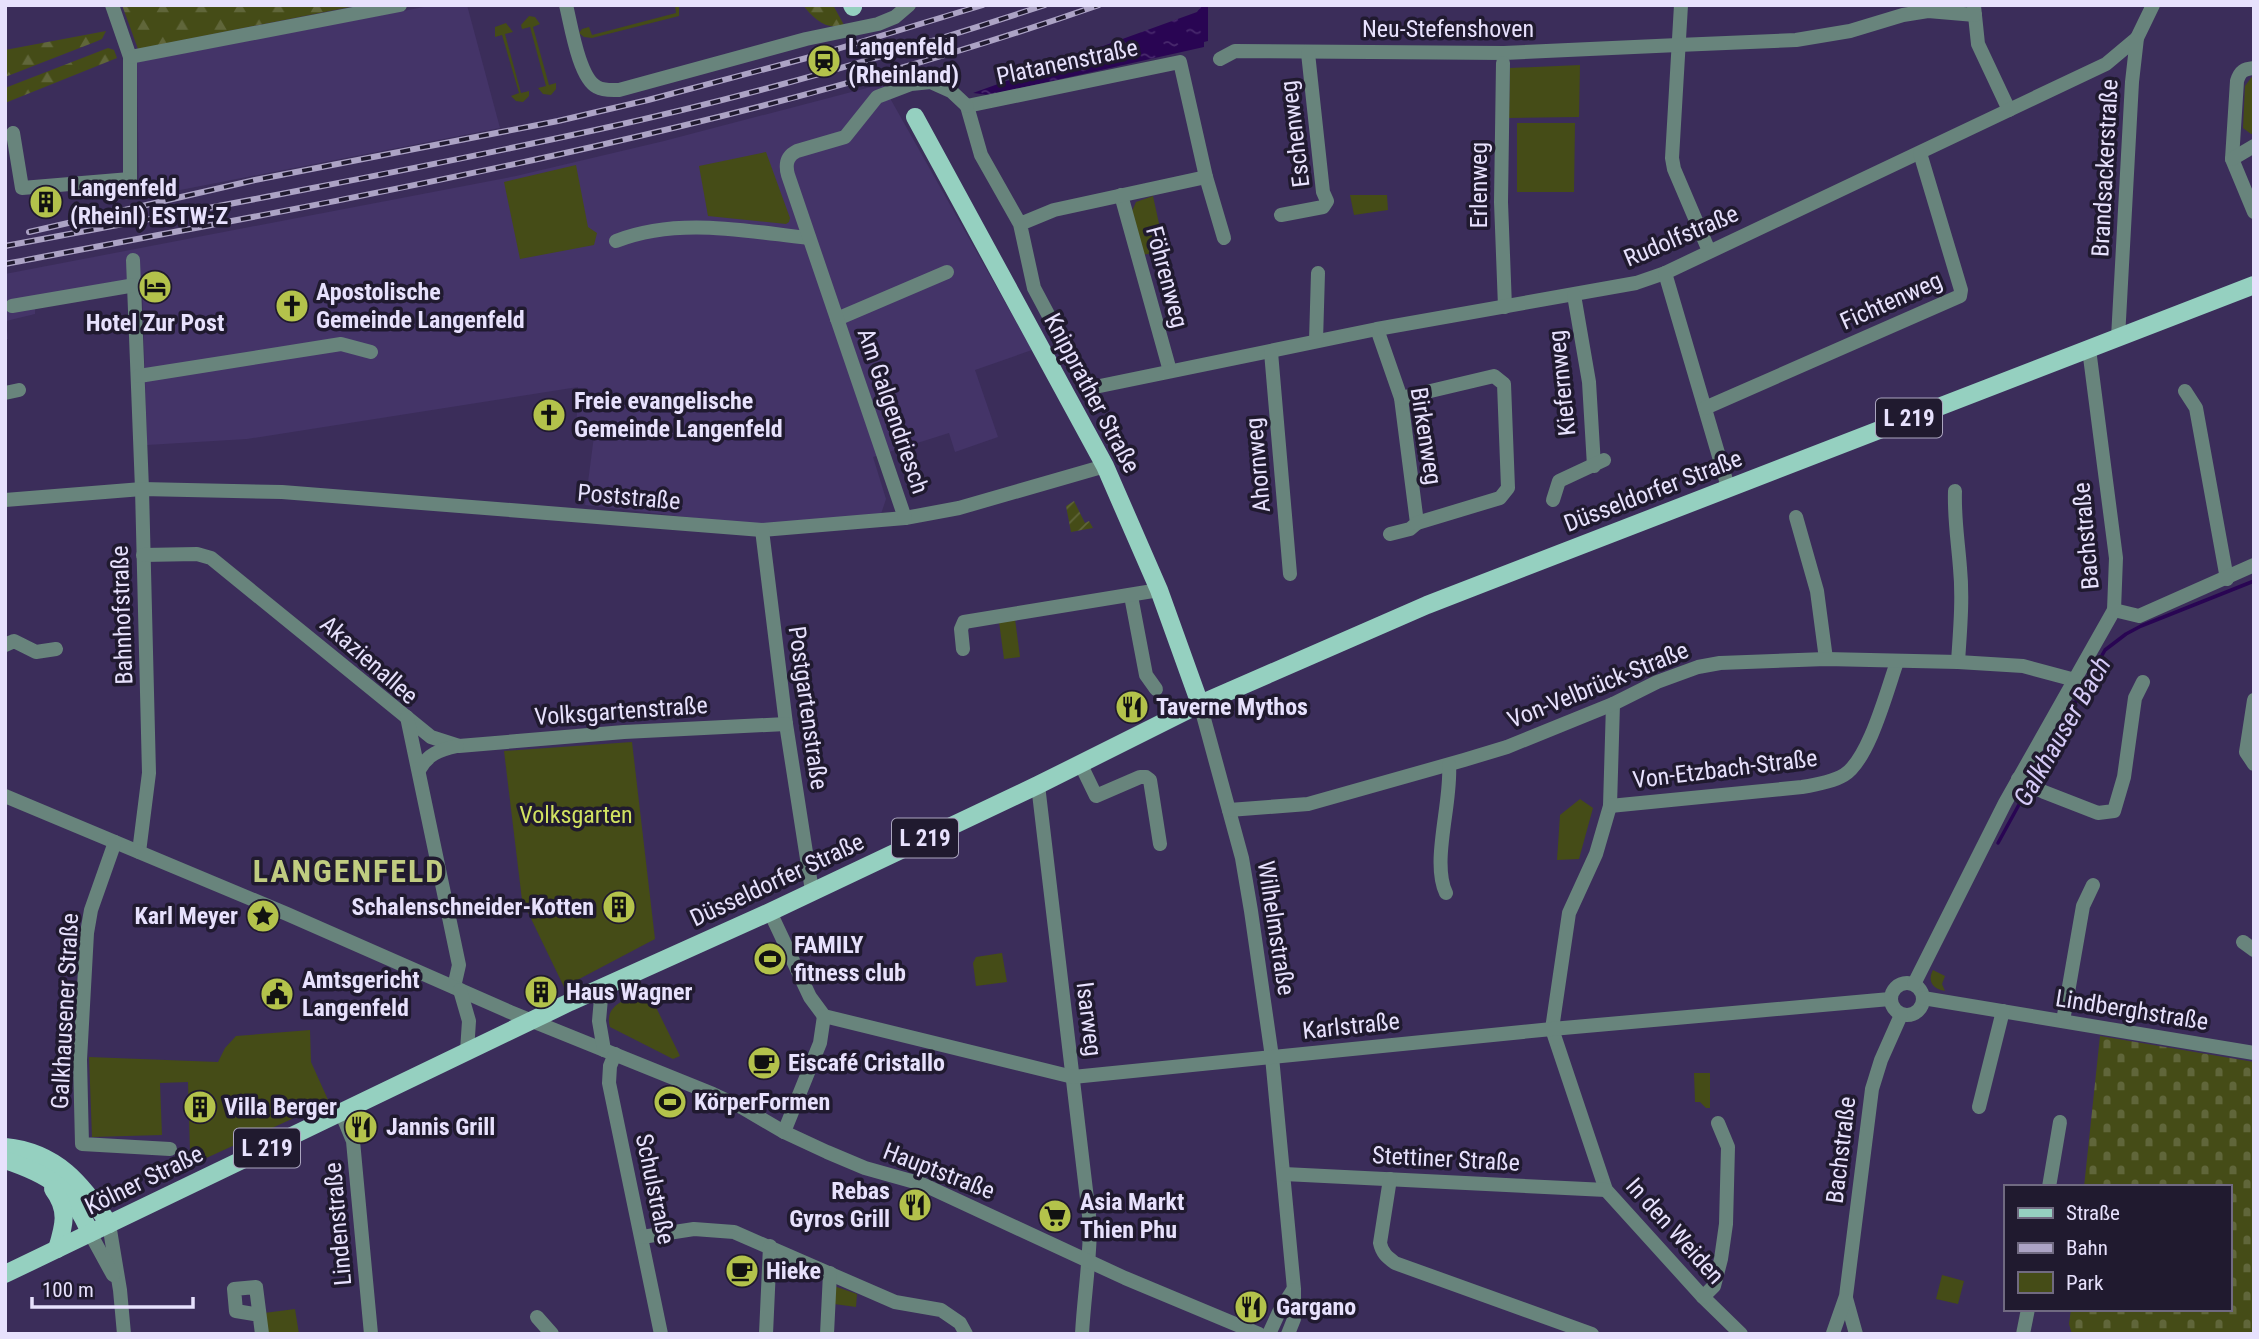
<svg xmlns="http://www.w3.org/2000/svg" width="2259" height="1339" font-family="'Roboto Condensed',sans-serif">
	<defs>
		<pattern id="forest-firs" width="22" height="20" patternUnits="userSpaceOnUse" patternTransform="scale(1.75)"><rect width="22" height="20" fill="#454c17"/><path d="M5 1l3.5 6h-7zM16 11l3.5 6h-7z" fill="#60663a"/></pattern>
		<pattern id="cemetery-stones" width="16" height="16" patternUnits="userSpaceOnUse" patternTransform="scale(1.75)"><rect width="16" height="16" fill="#454c17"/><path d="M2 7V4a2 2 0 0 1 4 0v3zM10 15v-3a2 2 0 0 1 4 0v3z" fill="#60663a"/></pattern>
		<pattern id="garden-furrows" width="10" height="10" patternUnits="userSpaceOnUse" patternTransform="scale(1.75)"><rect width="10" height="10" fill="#454c17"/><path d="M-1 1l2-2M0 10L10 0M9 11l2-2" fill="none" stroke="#60663a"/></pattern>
		<pattern id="water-ripples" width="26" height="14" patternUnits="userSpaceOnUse" patternTransform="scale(1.75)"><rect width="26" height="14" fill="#290553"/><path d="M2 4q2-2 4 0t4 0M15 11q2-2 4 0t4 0" fill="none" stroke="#48296d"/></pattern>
	</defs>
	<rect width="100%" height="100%" fill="#3b2d5a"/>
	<g fill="#443468">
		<path d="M434,5H467L500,128L139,198L137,62Z"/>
		<path d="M882,84L1032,350L975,370L998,437L955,452L949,433L873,457L886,499L881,514L763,526L585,505L594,436L576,434L578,387L247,439L147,445L142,281L35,305V314L6,321L8,339L5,340V274L516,176L664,141Z"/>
	</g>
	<g fill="#454c17">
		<path d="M675,5L679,7V16L592,38L584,37L579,33L582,29L589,27L592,35L676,13Z"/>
		<path d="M529,16L535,17L540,24L533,27L549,85L556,83V89L551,95L543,94L538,88L546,86L530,27L522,29L521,25Z"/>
		<path d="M506,23L513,32L505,34L521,93L529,91V96L523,102L516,101L511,96L519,93L502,35L495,37V27Z"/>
		<path d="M1580,65L1579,117L1509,118L1510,68Z"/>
		<path d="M2254,74V133L2251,134L2243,128L2245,86Z"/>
		<path d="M1517,123H1575L1574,192H1517Z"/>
		<path d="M766,152L790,218L789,222L786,224L708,216L699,166Z"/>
		<path d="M576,165L588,227L597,233L594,245L520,259L504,182Z"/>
		<path d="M1350,195H1387L1388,210L1354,215Z"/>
		<path d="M1153,196L1165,251L1142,255L1132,211L1136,202Z"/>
		<path d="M1015,619L1020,657L1004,659L999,622Z"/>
		<path d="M632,742L655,939L564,987L522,900L504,751Z"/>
		<path d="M1580,799L1593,808L1579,859L1557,860L1560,815Z"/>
		<path d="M1002,953L1007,982L976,986L973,963L976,957Z"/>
		<path d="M1933,970L1945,976L1942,984L1945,991C1933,989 1927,981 1933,970Z"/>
		<path d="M647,989L680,1056L673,1059L610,1027C603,1004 630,998 647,989Z"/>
		<path d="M310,1030L311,1062L329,1102L202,1160L190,1152L188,1082L160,1083L162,1135L92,1137L89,1057L218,1062L225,1048L236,1036Z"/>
		<path d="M1694,1073H1710V1108H1706L1700,1102H1695Z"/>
		<path d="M1942,1275L1964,1281L1958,1304L1936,1299Z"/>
		<path d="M834,1286L857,1294L856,1307L834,1304Z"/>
		<path d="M295,1309L299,1334H267L264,1313Z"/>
	</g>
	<g fill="url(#forest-firs)">
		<path d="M122,5H360L138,49Z"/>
		<path d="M803,5H833L844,25C826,31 813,18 803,5Z"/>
		<path d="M106,31L102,39L95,42L5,77V50Z"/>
		<path d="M108,48L114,50L117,58L5,103V88Z"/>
	</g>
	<path fill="url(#cemetery-stones)" d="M2100,1036L2254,1062V1334H2072L2069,1324L2071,1309H2229V1187H2084Z"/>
	<path fill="url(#garden-furrows)" d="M1074,501L1085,523L1089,521L1093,528L1071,532L1066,506Z"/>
	<path fill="url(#water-ripples)" d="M1202,5H1208V41L1204,42V47L989,95L973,93L1197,12Z"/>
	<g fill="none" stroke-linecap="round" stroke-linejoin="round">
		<g stroke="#290553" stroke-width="3.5">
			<path d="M2030,783L2105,650L2126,634L2141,626L2254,581"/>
			<path d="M1998,843L2027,790"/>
		</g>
		<g stroke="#68847c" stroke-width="14">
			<path d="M112,5L130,57V190"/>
			<path d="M566,5C571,25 579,78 597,87C604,91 612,90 619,90L806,39L878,24L895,17L909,5"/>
			<path d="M1681,5L1672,158L1674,169L1709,251"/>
			<path d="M1974,6L1978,44L2009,110"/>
			<path d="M130,57L400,5"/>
			<path d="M1220,59L1235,51L1504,53L1678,45L1796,40L1850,31L1903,15L1928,11L1975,15"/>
			<path d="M1503,63L1501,202L1505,307"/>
			<path d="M2254,68C2244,69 2240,71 2237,81L2232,159L2254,212"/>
			<path d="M13,133L22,188L130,179"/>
			<path d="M2232,159L2254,146"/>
			<path d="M1206,177L1224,238"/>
			<path d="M1121,195L1170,371"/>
			<path d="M1281,215L1323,207L1327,201L1323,192L1308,53"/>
			<path d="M1020,224L1054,210L1206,177L1180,62L967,106L981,155L1020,224L1034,288L1084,382L1095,387L1377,329L1636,283L1665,273L2106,64L2137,38"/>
			<path d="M616,241C678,217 744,231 809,238"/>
			<path d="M133,260L142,489L149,773L139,852"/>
			<path d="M1665,273L1728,487"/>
			<path d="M1574,295L1589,382L1594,466"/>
			<path d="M12,306L135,285"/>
			<path d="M837,319L947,272"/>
			<path d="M1377,329L1401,398L1417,523L1410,529L1390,534"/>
			<path d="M2118,338L2132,82L2137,38L2153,5"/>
			<path d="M1316,341L1318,273"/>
			<path d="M1271,352L1290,574"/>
			<path d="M139,376L341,344L371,352"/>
			<path d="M2185,391L2196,408L2227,579"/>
			<path d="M5,393L19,390"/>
			<path d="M1401,398L1494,376L1504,384L1508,488L1500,498L1417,523"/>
			<path d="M1705,408L1960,296L1961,290L1920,153"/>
			<path d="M1955,491C1954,518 1958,541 1960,568C1963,599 1960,631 1958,662"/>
			<path d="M5,500L142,489L282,492L762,530L905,518L959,508L1105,466"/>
			<path d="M1553,500L1559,481L1604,460"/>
			<path d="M1796,517L1817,591L1826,659"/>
			<path d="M905,518L788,175C785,164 787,156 797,151L845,137L877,97L911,84L931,82L951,91L967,106"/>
			<path d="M762,530L786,724L812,891"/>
			<path d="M143,555L197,554L211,558L431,737L459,746L624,732L786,724"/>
			<path d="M1131,596L1146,675L1156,689"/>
			<path d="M2114,610L2139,616L2254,565"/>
			<path d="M5,645L14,641L36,652L56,649"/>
			<path d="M963,649L961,629L964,622L1159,590"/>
			<path d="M2254,700L2246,752L2254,764"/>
			<path d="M1200,704L1242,858L1251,911L1272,1057L1294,1289V1319L1288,1334"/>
			<path d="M1613,704L1610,806L1596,854L1569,913L1552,1029L1606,1190L1703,1297L1741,1334"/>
			<path d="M407,717L459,965L454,987"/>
			<path d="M1080,763L1096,796L1140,777H1146L1150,780L1160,844"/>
			<path d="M419,770C428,754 439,750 457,746"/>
			<path d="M2018,779L2044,792L2098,813L2114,811L2124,777L2135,698L2143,682"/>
			<path d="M1038,785L1090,1224C1090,1261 1084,1297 1082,1334"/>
			<path d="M5,796L287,914L510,1012L713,1094L743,1108L784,1132L827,1152L865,1168L922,1184L1125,1278L1259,1334"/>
			<path d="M1610,806L1802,787C1815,785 1832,782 1844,775C1869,760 1887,690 1897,662"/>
			<path d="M1229,810L1308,804L1464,760L1507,747L1613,704L1657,682L1698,667L1720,663L1826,659L1958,662L2023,666L2075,680"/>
			<path d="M115,842L91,910L87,933L80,1060L82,1144L170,1149"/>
			<path d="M1446,893C1431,862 1452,802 1449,765"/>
			<path d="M770,912L810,997L824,1016L1073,1077L1552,1029L1890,999"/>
			<path d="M2243,942L2254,950"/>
			<circle cx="1907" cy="999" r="16"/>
			<path d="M1914,984L2005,803L2114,610L2116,558L2089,349"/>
			<path d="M602,987L599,1021L604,1050"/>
			<path d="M460,990L469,1021L467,1051"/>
			<path d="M1923,998L2254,1053"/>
			<path d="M2063,1021L2083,906L2093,885"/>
			<path d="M615,1054L610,1066L609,1083L661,1334"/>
			<path d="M1979,1107L2003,1011"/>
			<path d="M341,1112L353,1141L371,1334"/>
			<path d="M784,1132L820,1043L824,1016"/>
			<path d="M1284,1174L1606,1190"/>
			<path d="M1390,1179L1380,1243C1382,1253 1387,1257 1395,1263L1592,1334"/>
			<path d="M2049,1187L2060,1122"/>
			<path d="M109,1224L120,1290L124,1334"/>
			<path d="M90,1233L113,1275"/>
			<path d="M642,1237L694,1229L734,1232L895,1302L941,1310L960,1323L966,1334"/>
			<path d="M1703,1297L1714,1286L1721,1259L1726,1224L1728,1147L1718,1123"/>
			<path d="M1846,1298L1856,1334"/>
			<path d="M259,1315L236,1311L234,1289L256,1287L262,1334"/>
			<path d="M537,1317L552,1334"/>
			<path d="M1833,1333L1846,1296L1872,1089L1881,1060L1901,1015"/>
			<path d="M766,1334L770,1246"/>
			<path d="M827,1334L830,1273"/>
			<path d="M1269,1334L1279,1312L1293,1290"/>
			<path d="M2023,1334L2028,1309"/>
		</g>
		<g stroke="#95d0c0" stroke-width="18">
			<path d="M852,5L853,7"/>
			<path d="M915,117L1105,466L1159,590L1200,704"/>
			<path d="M5,1147C57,1152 82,1184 109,1224"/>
			<path d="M5,1160C50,1175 72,1189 90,1233"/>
			<path d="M53,1189C69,1210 64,1226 57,1249"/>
			<path d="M5,1274L570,1002L770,912L1038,785L1200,704L1427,605L2254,285"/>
		</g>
		<defs>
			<g id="rail">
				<path d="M29,232L255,180L558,121L648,100L814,56L983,5"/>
				<path d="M5,246C204,209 403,172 600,129C751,96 899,53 1045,5"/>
				<path d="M5,264C374,194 744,129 1099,5"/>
			</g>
		</defs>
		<use href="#rail" stroke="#aca3c5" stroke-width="6"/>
		<use href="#rail" stroke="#201a2f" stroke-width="3.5" stroke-dasharray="10" stroke-linecap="butt"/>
	</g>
	<defs>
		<symbol id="station-disc" viewBox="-11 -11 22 22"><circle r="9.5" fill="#b3c24b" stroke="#201a2f"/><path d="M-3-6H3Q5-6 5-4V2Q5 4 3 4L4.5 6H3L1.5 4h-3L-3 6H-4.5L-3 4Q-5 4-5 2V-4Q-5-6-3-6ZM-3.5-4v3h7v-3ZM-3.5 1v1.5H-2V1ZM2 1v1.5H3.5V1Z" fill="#111"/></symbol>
		<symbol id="building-disc" viewBox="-11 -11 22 22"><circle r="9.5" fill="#b3c24b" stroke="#201a2f"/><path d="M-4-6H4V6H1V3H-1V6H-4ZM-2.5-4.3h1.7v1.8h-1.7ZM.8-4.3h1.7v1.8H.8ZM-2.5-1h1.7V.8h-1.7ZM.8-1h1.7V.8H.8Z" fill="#111"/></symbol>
		<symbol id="hotel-disc" viewBox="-11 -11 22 22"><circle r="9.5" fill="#b3c24b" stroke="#201a2f"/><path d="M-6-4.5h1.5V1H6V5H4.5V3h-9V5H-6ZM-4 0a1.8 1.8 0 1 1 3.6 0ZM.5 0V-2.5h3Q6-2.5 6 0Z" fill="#111"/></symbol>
		<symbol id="church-disc" viewBox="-11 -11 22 22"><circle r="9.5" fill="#b3c24b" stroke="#201a2f"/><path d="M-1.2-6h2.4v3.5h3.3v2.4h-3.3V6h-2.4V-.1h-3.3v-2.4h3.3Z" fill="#111"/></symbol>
		<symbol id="restaurant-disc" viewBox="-11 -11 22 22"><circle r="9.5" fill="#b3c24b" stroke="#201a2f"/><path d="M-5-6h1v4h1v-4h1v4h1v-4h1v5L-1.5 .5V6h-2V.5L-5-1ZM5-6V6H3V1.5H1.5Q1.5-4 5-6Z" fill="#111"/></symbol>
		<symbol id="sight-disc" viewBox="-11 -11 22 22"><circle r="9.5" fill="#b3c24b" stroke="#201a2f"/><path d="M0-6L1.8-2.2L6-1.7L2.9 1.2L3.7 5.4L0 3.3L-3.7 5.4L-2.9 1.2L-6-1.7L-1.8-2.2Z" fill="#111"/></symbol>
		<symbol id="stadium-disc" viewBox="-11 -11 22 22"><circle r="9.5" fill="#b3c24b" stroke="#201a2f"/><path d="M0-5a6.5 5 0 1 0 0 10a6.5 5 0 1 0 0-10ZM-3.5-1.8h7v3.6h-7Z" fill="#111"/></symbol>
		<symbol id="civic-disc" viewBox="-11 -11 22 22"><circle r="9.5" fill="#b3c24b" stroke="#201a2f"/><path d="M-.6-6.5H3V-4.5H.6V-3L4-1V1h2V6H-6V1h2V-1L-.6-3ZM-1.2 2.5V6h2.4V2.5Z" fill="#111"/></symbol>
		<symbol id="cafe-disc" viewBox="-11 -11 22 22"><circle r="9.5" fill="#b3c24b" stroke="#201a2f"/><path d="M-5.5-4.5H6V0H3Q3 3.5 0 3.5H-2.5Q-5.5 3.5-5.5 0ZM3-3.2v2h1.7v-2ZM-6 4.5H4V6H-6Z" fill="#111"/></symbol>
		<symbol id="supermarket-disc" viewBox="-11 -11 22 22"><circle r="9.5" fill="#b3c24b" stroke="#201a2f"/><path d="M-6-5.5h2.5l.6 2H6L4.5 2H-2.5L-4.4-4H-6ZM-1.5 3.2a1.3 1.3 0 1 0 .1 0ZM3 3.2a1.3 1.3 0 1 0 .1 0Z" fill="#111"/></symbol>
	</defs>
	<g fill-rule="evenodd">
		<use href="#station-disc" x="805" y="42" width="38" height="38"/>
		<use href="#building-disc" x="27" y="183" width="38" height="38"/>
		<use href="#hotel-disc" x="136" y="268" width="38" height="38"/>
		<use href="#church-disc" x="273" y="287" width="38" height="38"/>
		<use href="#church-disc" x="530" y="396" width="38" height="38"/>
		<use href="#restaurant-disc" x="1113" y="688" width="38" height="38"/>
		<use href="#building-disc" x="600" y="888" width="38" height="38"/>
		<use href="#sight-disc" x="244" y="897" width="38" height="38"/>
		<use href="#stadium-disc" x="751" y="940" width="38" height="38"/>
		<use href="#building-disc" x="522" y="973" width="38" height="38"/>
		<use href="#civic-disc" x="258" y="975" width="38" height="38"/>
		<use href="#cafe-disc" x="745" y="1044" width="38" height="38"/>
		<use href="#stadium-disc" x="651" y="1083" width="38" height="38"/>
		<use href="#building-disc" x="181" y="1088" width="38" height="38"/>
		<use href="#restaurant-disc" x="342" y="1108" width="38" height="38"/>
		<use href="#restaurant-disc" x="896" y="1186" width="38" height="38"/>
		<use href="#supermarket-disc" x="1036" y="1197" width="38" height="38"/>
		<use href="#cafe-disc" x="723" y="1252" width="38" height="38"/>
		<use href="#restaurant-disc" x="1232" y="1288" width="38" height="38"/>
	</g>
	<g text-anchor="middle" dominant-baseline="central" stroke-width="7" stroke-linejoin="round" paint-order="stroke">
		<g fill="#201a2f" stroke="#aba5bf" stroke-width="2">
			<rect x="1876" y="398.5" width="66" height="39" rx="5"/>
			<rect x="892" y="818.5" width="66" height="39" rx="5"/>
			<rect x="234" y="1128.5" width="66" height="39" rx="5"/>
		</g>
		<g font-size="23" font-weight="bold" fill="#e7e1fd">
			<text x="1909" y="418">L 219</text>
			<text x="925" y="838">L 219</text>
			<text x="267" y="1148">L 219</text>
		</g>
		<g font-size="24" fill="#e7e1fd" stroke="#201a2f">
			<text x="1448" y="29">Neu-Stefenshoven</text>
			<text transform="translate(1067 62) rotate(-12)">Platanenstraße</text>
			<text transform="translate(1295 134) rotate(-97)">Eschenweg</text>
			<text transform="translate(2105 168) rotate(-87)">Brandsackerstraße</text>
			<text transform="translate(1479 185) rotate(-90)">Erlenweg</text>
			<text transform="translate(1681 236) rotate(-23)">Rudolfstraße</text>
			<text transform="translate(1167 277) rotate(75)">Föhrenweg</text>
			<text transform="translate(1891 301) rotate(-24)">Fichtenweg</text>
			<text transform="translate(1562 383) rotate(-96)">Kiefernweg</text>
			<text transform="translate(1092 393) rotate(62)">Knipprather Straße</text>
			<text transform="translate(893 411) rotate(71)">Am Galgendriesch</text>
			<text transform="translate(1426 436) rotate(81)">Birkenweg</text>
			<text transform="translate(1258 465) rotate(-95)">Ahornweg</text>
			<text transform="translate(1653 491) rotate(-21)">Düsseldorfer Straße</text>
			<text transform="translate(629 497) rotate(5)">Poststraße</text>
			<text transform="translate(2086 536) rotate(-95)">Bachstraße</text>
			<text transform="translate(122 615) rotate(-92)">Bahnhofstraße</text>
			<text transform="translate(369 660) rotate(41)">Akazienallee</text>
			<text transform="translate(1598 685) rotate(-22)">Von-Velbrück-Straße</text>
			<text transform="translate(808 708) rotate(82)">Postgartenstraße</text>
			<text transform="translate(621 711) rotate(-4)">Volksgartenstraße</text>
			<text transform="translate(1725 769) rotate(-7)">Von-Etzbach-Straße</text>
			<text transform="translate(777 880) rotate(-25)">Düsseldorfer Straße</text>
			<text transform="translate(1276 928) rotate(81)">Wilhelmstraße</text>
			<text transform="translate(2132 1010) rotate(9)">Lindberghstraße</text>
			<text transform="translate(65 1011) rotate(-87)">Galkhausener Straße</text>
			<text transform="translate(1089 1019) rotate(83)">Isarweg</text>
			<text transform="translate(1351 1026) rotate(-6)">Karlstraße</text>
			<text transform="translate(1841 1150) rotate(-83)">Bachstraße</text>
			<text transform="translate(1446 1159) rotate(3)">Stettiner Straße</text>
			<text transform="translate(939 1171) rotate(21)">Hauptstraße</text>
			<text transform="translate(144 1180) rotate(-26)">Kölner Straße</text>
			<text transform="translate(655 1189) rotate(78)">Schulstraße</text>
			<text transform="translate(338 1224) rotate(-95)">Lindenstraße</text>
			<text transform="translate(1675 1231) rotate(48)">In den Weiden</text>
		</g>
		<g font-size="24" font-weight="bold" fill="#e7e1fd" stroke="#201a2f" text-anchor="start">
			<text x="848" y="47">Langenfeld<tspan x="848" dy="28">(Rheinland)</tspan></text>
			<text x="70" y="188">Langenfeld<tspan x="70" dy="28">(Rheinl) ESTW-Z</tspan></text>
			<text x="316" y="292">Apostolische<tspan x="316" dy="28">Gemeinde Langenfeld</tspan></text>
			<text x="155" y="323" text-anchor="middle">Hotel Zur Post</text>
			<text x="574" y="401">Freie evangelische<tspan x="574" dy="28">Gemeinde Langenfeld</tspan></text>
			<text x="1156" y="707">Taverne Mythos</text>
			<text x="594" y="907" text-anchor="end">Schalenschneider-Kotten</text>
			<text x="238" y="916" text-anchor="end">Karl Meyer</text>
			<text x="794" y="945">FAMILY<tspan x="794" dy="28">fitness club</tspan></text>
			<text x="302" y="980">Amtsgericht<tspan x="302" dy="28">Langenfeld</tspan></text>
			<text x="566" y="992">Haus Wagner</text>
			<text x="788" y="1063">Eiscafé Cristallo</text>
			<text x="694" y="1102">KörperFormen</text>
			<text x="224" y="1107">Villa Berger</text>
			<text x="386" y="1127">Jannis Grill</text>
			<text x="890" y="1191" text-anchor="end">Rebas<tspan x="890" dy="28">Gyros Grill</tspan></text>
			<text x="1080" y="1202">Asia Markt<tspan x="1080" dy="28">Thien Phu</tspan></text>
			<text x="766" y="1271">Hieke</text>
			<text x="1276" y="1307">Gargano</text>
		</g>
		<g font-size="24" fill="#d1e261" stroke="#201a2f">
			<text x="576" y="815">Volksgarten</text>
		</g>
		<g font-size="26" font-style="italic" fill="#d5caf7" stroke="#201a2f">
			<text transform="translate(2062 731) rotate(-60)">Galkhauser Bach</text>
		</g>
		<g font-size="32" font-weight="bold" letter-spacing="2" fill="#c0cc80" stroke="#201a2f">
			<text x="349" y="871">LANGENFELD</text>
		</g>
	</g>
	<rect width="2259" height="1339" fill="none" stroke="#e7e1fd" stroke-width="14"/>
	<rect x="2004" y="1185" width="228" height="126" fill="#201a2f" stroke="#706a81" stroke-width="2"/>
	<rect x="2018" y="1208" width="35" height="10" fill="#95d0c0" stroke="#706a81" stroke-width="2"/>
	<text x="2066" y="1220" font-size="21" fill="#e7e1fd">Straße</text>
	<rect x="2018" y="1243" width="35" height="10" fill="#aca3c5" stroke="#706a81" stroke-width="2"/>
	<text x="2066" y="1255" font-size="21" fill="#e7e1fd">Bahn</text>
	<rect x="2018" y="1272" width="35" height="21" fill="#454c17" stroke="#706a81" stroke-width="2"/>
	<text x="2066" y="1290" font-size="21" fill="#e7e1fd">Park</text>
	<path d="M32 1297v10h161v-10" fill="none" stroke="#e7e1fd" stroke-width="3.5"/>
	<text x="42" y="1297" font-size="21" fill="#e7e1fd" stroke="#201a2f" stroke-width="5" paint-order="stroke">100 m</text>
</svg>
